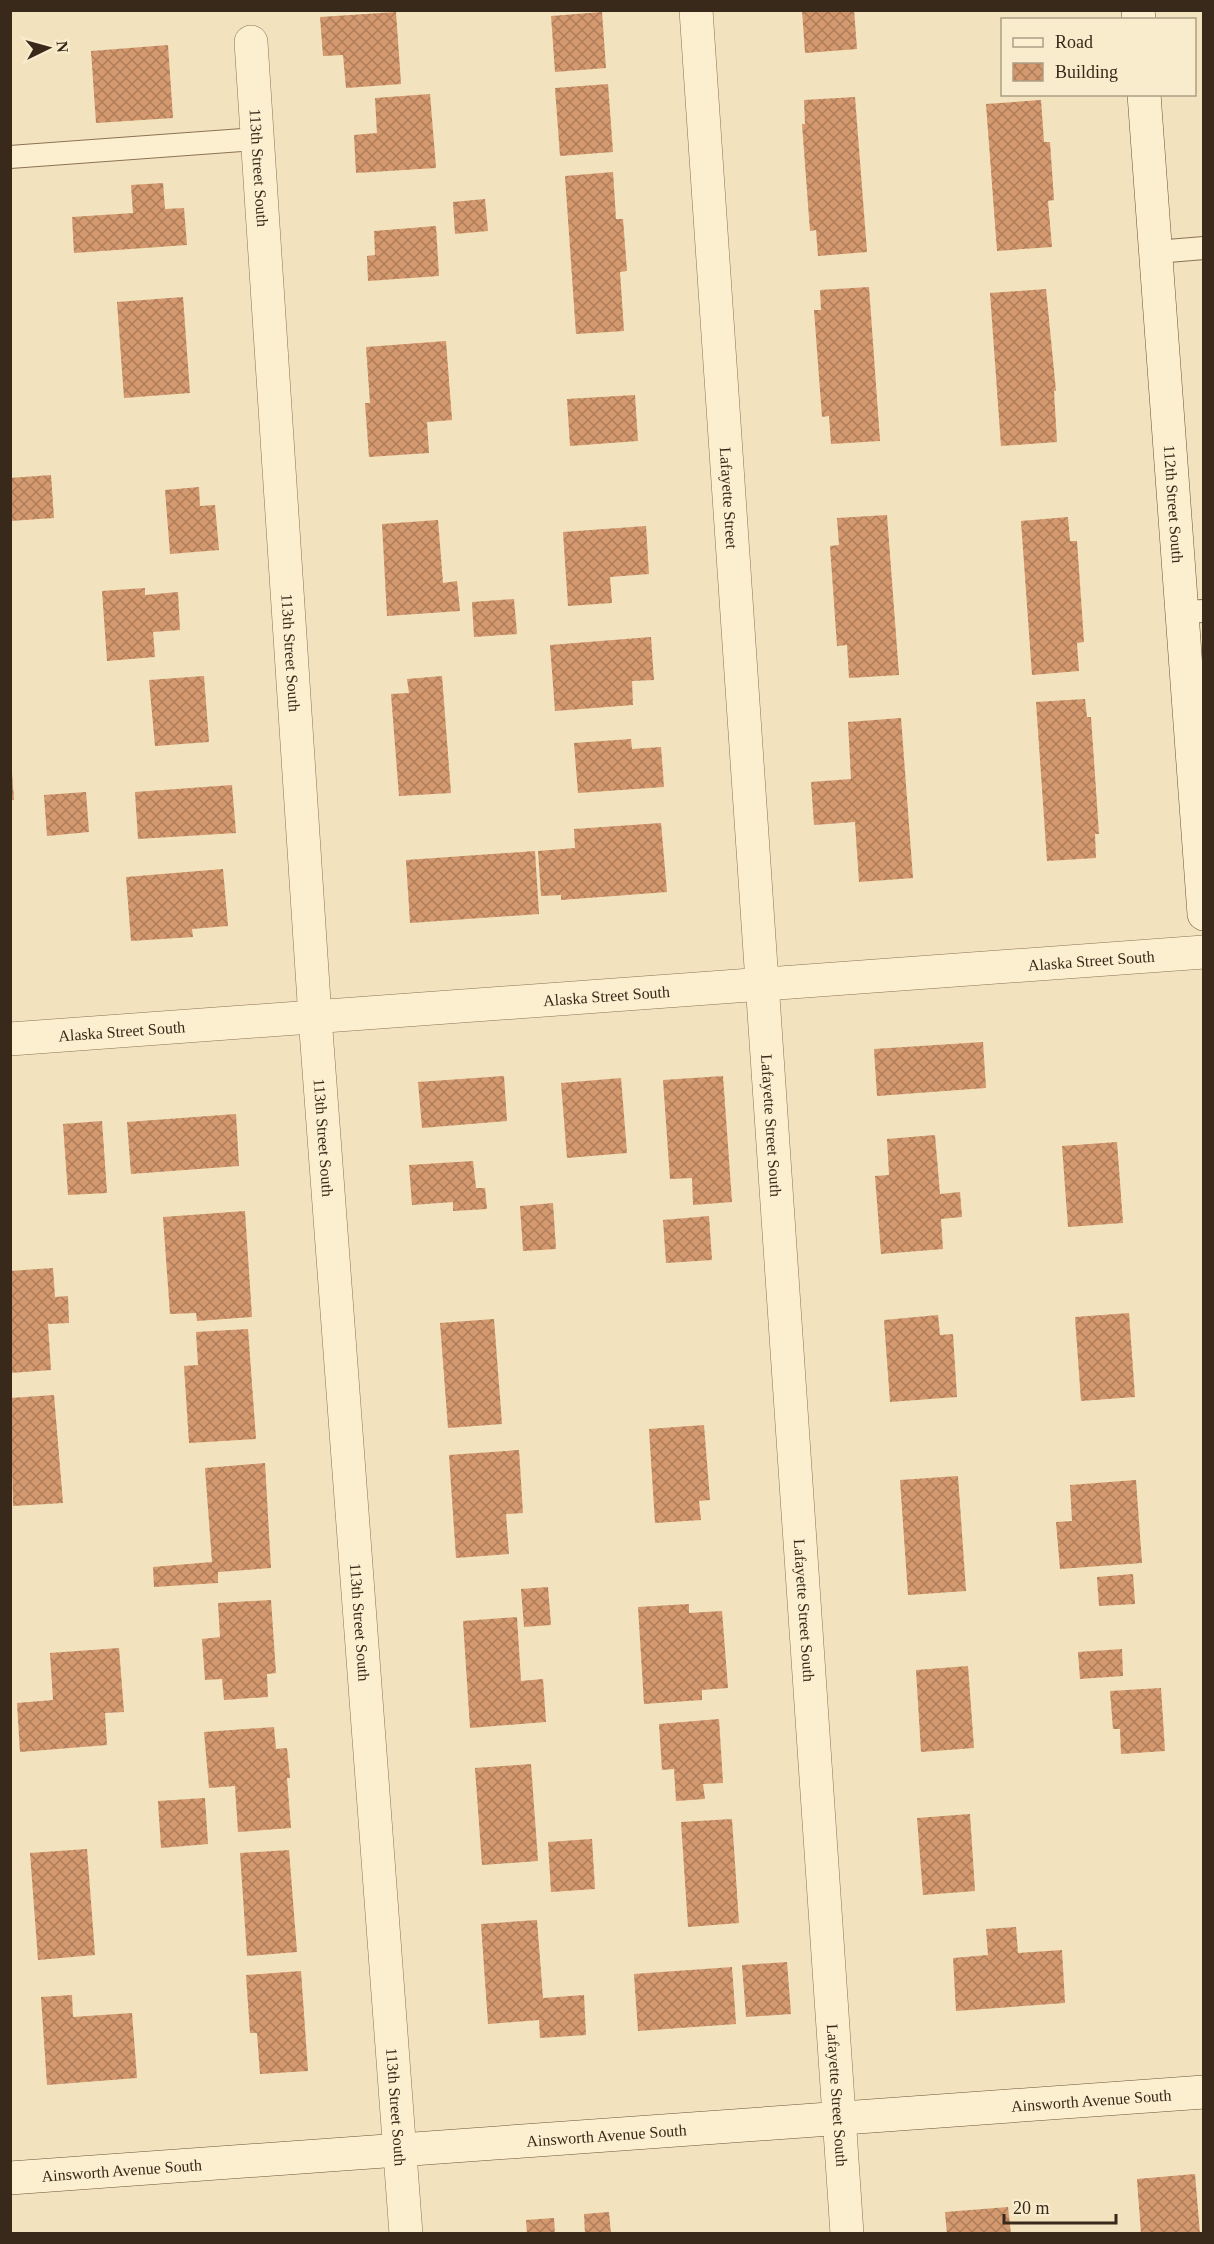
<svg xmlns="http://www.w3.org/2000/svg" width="1214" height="2244" font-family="'Times New Roman',serif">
	<defs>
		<pattern id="building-cross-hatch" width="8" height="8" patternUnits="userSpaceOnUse" patternTransform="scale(1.5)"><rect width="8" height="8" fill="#d4996e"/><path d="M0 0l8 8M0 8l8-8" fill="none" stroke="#ad7d5a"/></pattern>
	</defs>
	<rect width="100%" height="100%" fill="#f2e2bd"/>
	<g fill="url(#building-cross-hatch)">
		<path d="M802,10H854L857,49L805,53Z"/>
		<path d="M396,12L401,84L346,88L343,55L323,56L320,17Z"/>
		<path d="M602,12L606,68L555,72L551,16Z"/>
		<path d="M168,45L173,118L96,123L91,51Z"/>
		<path d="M608,84L613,152L560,156L555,88Z"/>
		<path d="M430,94L436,168L356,173L354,135L377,133L375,98Z"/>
		<path d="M855,97L867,252L818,256L816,230L810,231L802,124H805L804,100Z"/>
		<path d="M1041,100L1044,142H1050L1054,200L1048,201L1052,247L997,251L986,104Z"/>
		<path d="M613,172L616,219H623L627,271L620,272L624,331L576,334L565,176Z"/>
		<path d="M163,183L165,209L184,208L187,245L74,253L72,217L133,213L131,185Z"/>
		<path d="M485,199L488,231L455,234L453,202Z"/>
		<path d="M436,226L439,276L368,281L367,256L375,255L374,231Z"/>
		<path d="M869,287L880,441L831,444L829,416L822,417L814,310H821L820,290Z"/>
		<path d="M1046,289L1056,391H1054L1057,442L1001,446L990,293Z"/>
		<path d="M183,297L190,393L124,398L117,302Z"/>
		<path d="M446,341L452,420L427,422L429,453L369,457L365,403H370L366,347Z"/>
		<path d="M635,395L638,441L570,446L567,399Z"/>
		<path d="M51,475L54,518L10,521V478Z"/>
		<path d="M199,487L200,506L215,505L219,550L170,554L165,490Z"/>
		<path d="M887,515L899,675L849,678L847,645L837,646L830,546L839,545L837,518Z"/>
		<path d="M1068,517L1070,541H1077L1084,642L1077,643L1079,671L1032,675L1021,521Z"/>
		<path d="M438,520L443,583L457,581L460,611L387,616L382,524Z"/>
		<path d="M646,526L649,574L610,577L612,603L568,606L563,532Z"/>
		<path d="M145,588V595L178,592L180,630L153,632L155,657L107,661L102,591Z"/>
		<path d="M514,599L517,634L474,637L472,602Z"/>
		<path d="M651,637L654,680L632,681L633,705L555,711L550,645Z"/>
		<path d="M204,676L209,742L155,746L149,680Z"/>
		<path d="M442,676L451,793L399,796L391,694L409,693L407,679Z"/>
		<path d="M1085,699L1087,717H1091L1099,834H1095L1096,858L1047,861L1036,702Z"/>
		<path d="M901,718L913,878L859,882L855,822L814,825L811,782L851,779L848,722Z"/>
		<path d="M631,739L632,749L661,747L664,787L578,793L574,743Z"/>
		<path d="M10,773H12L14,800H10Z"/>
		<path d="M232,785L236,833L138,839L135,792Z"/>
		<path d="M86,792L89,832L47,836L44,795Z"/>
		<path d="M661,823L667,892L561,900V895L541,896L538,851L575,848L574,829Z"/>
		<path d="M535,851L539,914L410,923L406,860Z"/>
		<path d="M223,869L228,926L192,929L193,937L131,941L126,877Z"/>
		<path d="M983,1042L986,1088L877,1096L874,1049Z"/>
		<path d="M504,1076L507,1121L422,1128L418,1082Z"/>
		<path d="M723,1076L732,1202L693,1205L692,1178L670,1179L663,1080Z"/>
		<path d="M621,1078L627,1153L567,1158L561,1083Z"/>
		<path d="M236,1114L239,1166L131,1174L127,1122Z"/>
		<path d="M102,1121L107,1193L68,1195L63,1124Z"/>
		<path d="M935,1135L940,1194L960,1192L962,1217L941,1219L943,1249L881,1254L875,1176L889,1175L887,1139Z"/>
		<path d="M1117,1142L1123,1223L1068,1227L1062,1146Z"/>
		<path d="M473,1161L476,1188H485L487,1209L453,1211V1202L412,1205L409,1165Z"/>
		<path d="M553,1203L556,1249L523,1251L520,1206Z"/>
		<path d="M245,1211L252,1317L197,1321L196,1313L170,1314L163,1217Z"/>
		<path d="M709,1216L712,1260L666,1263L663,1220Z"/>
		<path d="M53,1268L55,1297L68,1296L69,1323L48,1324L51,1370L10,1373V1271Z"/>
		<path d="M1129,1313L1135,1397L1081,1401L1075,1317Z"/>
		<path d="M938,1315L940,1335L953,1334L957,1397L890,1402L884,1320Z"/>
		<path d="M494,1319L502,1424L448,1428L440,1323Z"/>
		<path d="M248,1329L256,1439L189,1443L184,1366L198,1365L196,1332Z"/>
		<path d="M54,1395L63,1503L13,1506L10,1398Z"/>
		<path d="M704,1425L710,1500L699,1501L701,1520L655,1523L649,1429Z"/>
		<path d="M519,1450L523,1513L506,1514L509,1554L456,1558L449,1455Z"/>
		<path d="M265,1463L271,1568L218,1572V1583L154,1587L153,1567L212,1562L205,1468Z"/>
		<path d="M958,1476L966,1591L908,1595L900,1480Z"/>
		<path d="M1136,1480L1142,1563L1060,1569L1056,1522L1072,1521L1070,1485Z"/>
		<path d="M1133,1574L1135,1604L1099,1606L1097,1577Z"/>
		<path d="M548,1587L551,1625L524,1627L521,1589Z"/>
		<path d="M271,1600L276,1673L267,1674L268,1697L224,1700L222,1679L205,1680L202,1639L220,1637L218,1603Z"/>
		<path d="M689,1604V1613L722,1611L728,1688L702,1690V1700L644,1704L638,1607Z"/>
		<path d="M517,1617L521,1681L543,1679L546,1722L470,1728L463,1621Z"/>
		<path d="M119,1648L124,1712L105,1713L107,1745L20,1752L17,1703L53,1700L50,1653Z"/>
		<path d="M1122,1649L1123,1676L1080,1679L1078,1652Z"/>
		<path d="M968,1666L974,1748L921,1752L916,1670Z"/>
		<path d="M1161,1688L1165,1751L1121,1754L1120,1729H1113L1110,1691Z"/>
		<path d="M719,1719L723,1783L703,1784L705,1799L676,1801L674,1769L662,1770L659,1724Z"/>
		<path d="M274,1727L276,1749L287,1748L290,1778H287L291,1828L238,1832L235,1786L209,1788L204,1732Z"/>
		<path d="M531,1764L538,1861L482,1865L475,1768Z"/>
		<path d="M205,1798L208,1844L161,1848L158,1801Z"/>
		<path d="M970,1814L975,1891L923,1895L917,1818Z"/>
		<path d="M732,1819L739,1923L688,1927L681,1822Z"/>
		<path d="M592,1839L595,1889L551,1892L548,1842Z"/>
		<path d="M87,1849L95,1955L38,1960L30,1853Z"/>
		<path d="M289,1850L297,1952L247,1956L240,1853Z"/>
		<path d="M537,1920L543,1998L584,1995L586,2035L540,2038L539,2020L488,2024L481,1924Z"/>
		<path d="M1016,1927L1018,1953L1062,1950L1065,2003L956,2011L953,1958L988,1955L986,1929Z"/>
		<path d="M787,1962L791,2014L746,2017L742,1965Z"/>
		<path d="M732,1967L736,2024L638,2031L634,1974Z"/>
		<path d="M301,1971L308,2071L260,2074L257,2033H250L246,1975Z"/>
		<path d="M72,1995L73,2017L132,2013L137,2078L47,2085L41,1997Z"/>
		<path d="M1195,2174L1200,2234H1141L1137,2179Z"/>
		<path d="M1008,2207L1011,2234H947L945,2212Z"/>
		<path d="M609,2212L611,2234H585L584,2214Z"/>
		<path d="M554,2218L555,2234H527L526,2220Z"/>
	</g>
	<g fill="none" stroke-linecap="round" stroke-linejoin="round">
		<defs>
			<g id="lane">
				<path d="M10,157L257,139"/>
				<path d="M1156,252L1204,248"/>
				<path d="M1182,612L1204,611"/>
			</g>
			<g id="street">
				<path id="s1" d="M696,10L847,2234"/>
				<path id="s2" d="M251,42L315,1017L406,2234"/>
				<path id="s3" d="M10,1039L1204,952"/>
			</g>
			<g id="secondary">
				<path d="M1138,10L1139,20"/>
				<path id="s4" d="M1144,94L1204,914"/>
				<path id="s5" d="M10,2178L1204,2092"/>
			</g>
		</defs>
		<use href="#lane" stroke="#8c7254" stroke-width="24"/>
		<use href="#street" stroke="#8c7254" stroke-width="34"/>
		<use href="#secondary" stroke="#6d5337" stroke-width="34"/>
		<use href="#lane" stroke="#fcefd0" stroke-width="22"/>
		<use href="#street" stroke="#fcefd0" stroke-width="33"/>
		<use href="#secondary" stroke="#fcefd0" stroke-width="33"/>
	</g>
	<g text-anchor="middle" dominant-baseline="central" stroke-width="4.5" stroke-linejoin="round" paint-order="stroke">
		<g font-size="16" fill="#39291a" stroke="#f9eccd">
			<text stroke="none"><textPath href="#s2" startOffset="126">113th Street South</textPath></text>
			<text stroke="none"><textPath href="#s1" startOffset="489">Lafayette Street</textPath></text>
			<text stroke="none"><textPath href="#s4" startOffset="411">112th Street South</textPath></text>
			<text stroke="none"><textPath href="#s2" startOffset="612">113th Street South</textPath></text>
			<text stroke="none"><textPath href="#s3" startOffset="1084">Alaska Street South</textPath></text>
			<text stroke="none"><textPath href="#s3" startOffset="598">Alaska Street South</textPath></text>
			<text stroke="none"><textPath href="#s3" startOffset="112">Alaska Street South</textPath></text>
			<text stroke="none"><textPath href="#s1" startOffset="1118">Lafayette Street South</textPath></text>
			<text stroke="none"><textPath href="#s2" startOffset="1098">113th Street South</textPath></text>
			<text stroke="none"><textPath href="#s1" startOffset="1604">Lafayette Street South</textPath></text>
			<text stroke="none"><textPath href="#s2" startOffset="1584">113th Street South</textPath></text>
			<text stroke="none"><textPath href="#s1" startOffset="2090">Lafayette Street South</textPath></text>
			<text stroke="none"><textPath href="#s5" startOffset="1084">Ainsworth Avenue South</textPath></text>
			<text stroke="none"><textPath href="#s2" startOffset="2070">113th Street South</textPath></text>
			<text stroke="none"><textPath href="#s5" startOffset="598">Ainsworth Avenue South</textPath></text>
			<text stroke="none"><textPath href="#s5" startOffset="112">Ainsworth Avenue South</textPath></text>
		</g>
	</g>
	<rect width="1214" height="2244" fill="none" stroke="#39291a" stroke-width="24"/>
	<rect x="1001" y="18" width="195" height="78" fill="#f9eccd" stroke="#ac9e85" stroke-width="1.5"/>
	<rect x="1013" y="38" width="30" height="9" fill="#fcefd0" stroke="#ac9e85" stroke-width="1.5"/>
	<text x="1055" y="48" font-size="18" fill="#39291a">Road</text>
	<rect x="1013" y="63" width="30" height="18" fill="url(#building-cross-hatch)" stroke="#ac9e85" stroke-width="1.5"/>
	<text x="1055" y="78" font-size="18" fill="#39291a">Building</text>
	<g transform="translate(48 48) rotate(85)" stroke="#f9eccd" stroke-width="4.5" paint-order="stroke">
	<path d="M0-4.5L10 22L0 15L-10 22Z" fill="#39291a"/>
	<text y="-9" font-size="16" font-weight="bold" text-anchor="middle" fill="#39291a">N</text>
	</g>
	<path d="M1004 2214v9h112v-9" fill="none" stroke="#39291a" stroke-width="3"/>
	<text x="1013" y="2214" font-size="18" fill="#39291a" stroke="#f9eccd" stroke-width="4.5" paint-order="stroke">20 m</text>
</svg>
